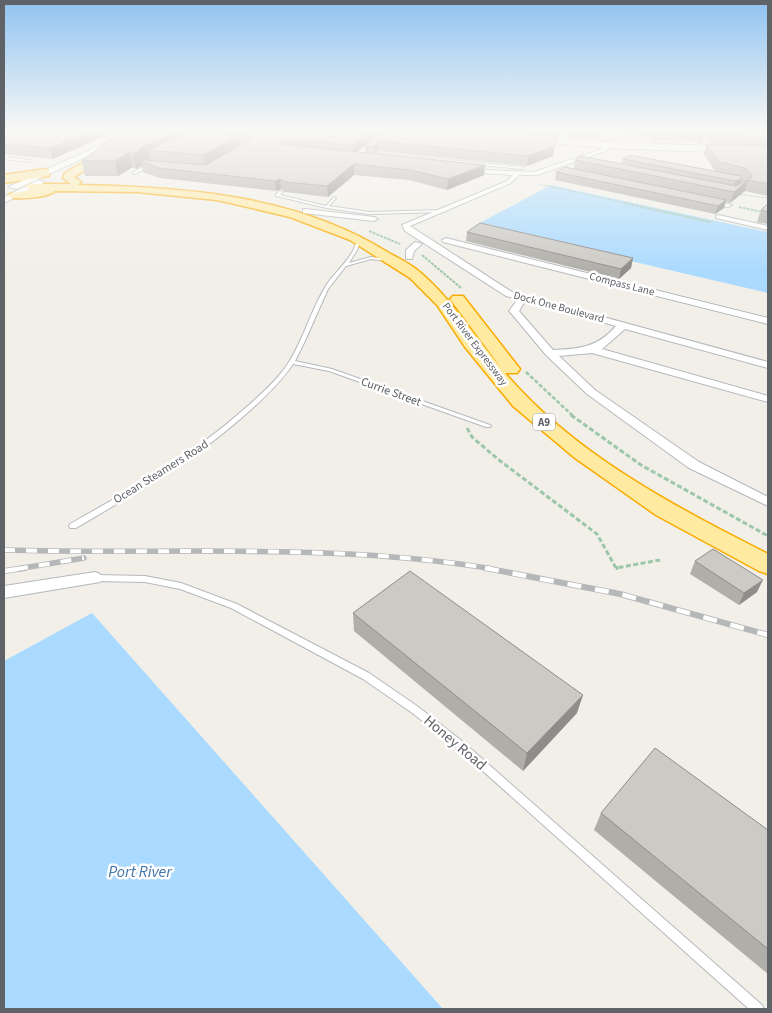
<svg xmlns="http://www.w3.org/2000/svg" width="772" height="1013" font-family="'Source Sans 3',sans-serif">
	<rect width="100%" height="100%" fill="#f1efe8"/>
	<path fill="#e0deda" d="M485,131H768V146L601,141Z"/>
	<g fill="#aadaff">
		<path d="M551,185L768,232V293L476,225Z"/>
		<path d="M92,613L443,1009H4V661Z"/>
	</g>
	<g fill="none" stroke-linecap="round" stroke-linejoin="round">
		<defs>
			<g id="service">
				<path d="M376,153L522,167L524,168L522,169L377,155Z"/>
				<path d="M4,157L30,160L32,161L30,162L4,159Z"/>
				<path d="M147,162L150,163L147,165V168L135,174H133V172L144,167L143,165Z"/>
				<path d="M280,191L283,192L280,195L326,206L334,197L336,198L329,206L369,212L444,210L446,211L444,212L369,214L327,208L276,196V194Z"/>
				<path d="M359,238L361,239L357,250L349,263L371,257L387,259L389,260L387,261L371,259L346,266L328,289L304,343L295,361L332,369L490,425L491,426L490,427H486L329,371L293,364C280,383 263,399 246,414C195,460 135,493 76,528H70L69,526L70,524C130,490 190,457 242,411C257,398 273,384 285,368C302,344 309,315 324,289C333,272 354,259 357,239Z"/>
				<path d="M96,575L145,576L181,583L237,604L369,673L417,706L462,741L762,1005L764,1009H749L456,747L411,712L363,679L231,608L180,589L145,582L96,581L93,580L92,578L93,576Z"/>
			</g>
			<path id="pedestrian" d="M718,215L768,226V230L716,218V216Z"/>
			<g id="minor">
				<path d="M562,131H568L561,141L558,139Z"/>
				<path d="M694,131H700L714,150H710Z"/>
				<path d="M601,144L611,146L606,151L537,175H519L511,183L410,226L512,292L768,362V368L625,329L602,349L768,396V402L592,353L559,356L595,390L699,462L768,497V506L689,468L587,394L546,355L511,313L509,311L518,299L506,296L405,231L402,225L507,181L513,175L467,172L465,169L534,172L602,149L604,147ZM525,301L616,326C598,347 580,349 553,350L519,311Z"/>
				<path d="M706,199L732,205L728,207L703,203L702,201Z"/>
				<path d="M306,209L374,217L378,219L374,221L303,213V209Z"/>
				<path d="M446,238L768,318V324L443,242L442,240Z"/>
				<path d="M415,242L422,244L414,251L412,259H406V250Z"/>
				<path d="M95,572L100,574L103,578L100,582L4,598V586Z"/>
			</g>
			<path id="tertiary" d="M38,180L45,182L4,203V197Z"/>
			<g id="secondary">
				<path d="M131,131H141L17,189L8,187Z"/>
				<path d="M528,135L603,142L768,148V154L603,148L525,140L524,138Z"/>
			</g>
			<path id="trunk" d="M108,148L112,149V153L74,177L81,182L78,185C184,187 297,195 389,253C400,259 412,265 421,273C453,301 475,337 502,369L450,299L453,296H463L520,369L517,373H505C575,455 674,506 768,554V574L759,571L656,515L575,458L513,406L465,347L437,305L410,278L350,240L290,217L217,200L137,192L55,191C50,197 14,201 8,196L10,194L31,190L26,187L32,184H71L63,178L65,173Z"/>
			<path id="motorway" d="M45,169L49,170V176L4,183V175Z"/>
		</defs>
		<use href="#service" stroke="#b5b8bc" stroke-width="2"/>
		<use href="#pedestrian" stroke="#b5b8bc" stroke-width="2"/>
		<use href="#minor" stroke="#b5b8bc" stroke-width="2"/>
		<use href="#tertiary" stroke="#b5b8bc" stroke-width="2"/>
		<use href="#secondary" stroke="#b6babf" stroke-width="2"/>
		<use href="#trunk" stroke="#f9ab00" stroke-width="3"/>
		<use href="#motorway" stroke="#f9ab00" stroke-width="3"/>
		<g stroke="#9cc7a9" stroke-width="1" stroke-dasharray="2.5 1" stroke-linecap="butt">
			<path d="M539,184L630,204"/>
			<path d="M737,194L768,198"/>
		</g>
		<g stroke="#9cc7a9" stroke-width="2" stroke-dasharray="3 1" stroke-linecap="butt">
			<path d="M624,203L711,222"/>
			<path d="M739,207L762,212"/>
			<path d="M369,231L400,244"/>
			<path d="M422,255L461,288"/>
		</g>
		<path stroke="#9cc7a9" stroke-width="2.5" stroke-dasharray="4 2" stroke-linecap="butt" d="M526,372L573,416"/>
		<g stroke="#9cc7a9" stroke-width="3" stroke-dasharray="5 2.5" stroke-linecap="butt">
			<path d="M571,415L641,465L768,536"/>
			<path d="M467,428L472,437L499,460L597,534L616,568L660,560"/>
		</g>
		<path stroke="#9cc7a9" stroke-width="4" stroke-dasharray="6 3" stroke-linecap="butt" d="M616,568H618"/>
		<use href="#service" fill="#fff" fill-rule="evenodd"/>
		<use href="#pedestrian" fill="#fff" fill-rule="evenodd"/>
		<use href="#minor" fill="#fff" fill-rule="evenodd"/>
		<use href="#tertiary" fill="#fff" fill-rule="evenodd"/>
		<use href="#secondary" fill="#fff" fill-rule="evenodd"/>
		<use href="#trunk" fill="#feeaa1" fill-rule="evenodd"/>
		<use href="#motorway" fill="#fde293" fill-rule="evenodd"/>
		<defs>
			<g id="rail-far1">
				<path d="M4,550C167,555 331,542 493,569"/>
				<path d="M17,569L84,558"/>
			</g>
			<g id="rail">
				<path d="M485,568L620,594L768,635"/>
				<path d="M4,571L25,568"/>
			</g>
		</defs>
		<use href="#rail-far1" stroke="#b6b7b8" stroke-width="5.5"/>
		<use href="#rail" stroke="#b6b7b8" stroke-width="6"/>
		<use href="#rail-far1" stroke="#fff" stroke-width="4" stroke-dasharray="11" stroke-linecap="butt"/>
		<use href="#rail" stroke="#fff" stroke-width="4.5" stroke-dasharray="14" stroke-linecap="butt"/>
	</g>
	<g fill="#afaea9">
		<path d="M4,131H115L53,159L4,154Z"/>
		<path d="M122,131H382L357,152L365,153V146L383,131H561L556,136L553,156L527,166L377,151L376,154L484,175L447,190L409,180L354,175L328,197L285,192L281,189L276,191L160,178L143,172L142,166L136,169L133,167L118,176H85L82,161Z"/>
		<path d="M567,131H600L599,138L566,137Z"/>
		<path d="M629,131H768V196L745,191L730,203L726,202L724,208L715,214L555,180L556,172L574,169L575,160L622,164L623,159L715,171L704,154L706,144H712L705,135L702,144L696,141L654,140L652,136L631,135Z"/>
		<path d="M768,205V224L757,222L761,210Z"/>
		<path d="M467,232L633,258L631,268L619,279L466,241Z"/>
		<path d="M695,561L757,592L739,605L690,574Z"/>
		<path d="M353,613L577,713L523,771L354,631Z"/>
		<path d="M601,813L768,830V974L594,830Z"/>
	</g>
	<g fill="#8f8d8a">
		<path d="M90,131H115L53,159L50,148Z"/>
		<path d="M178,131H181L183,143L149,150L151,159L143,162L141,161L142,166L136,169L133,154L140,148Z"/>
		<path d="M371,131H382L353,155V145Z"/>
		<path d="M556,131H561L555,136Z"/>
		<path d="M240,135L242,149L206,170L203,155Z"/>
		<path d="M283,139L284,148L278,142Z"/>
		<path d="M377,141V151L375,156V147Z"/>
		<path d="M554,146L553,156L527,166L528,156Z"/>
		<path d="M130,152L133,167L118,176L115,161Z"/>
		<path d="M354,164V175L328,197L327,186Z"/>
		<path d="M485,165L484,175L447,190L448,179Z"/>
		<path d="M742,178L740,186L733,190L735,181Z"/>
		<path d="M280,179L281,189L276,191L275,181Z"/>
		<path d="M748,180L745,191L730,203L734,192Z"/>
		<path d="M726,200L724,208L715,214L718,206Z"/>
		<path d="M633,258L631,268L619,279L621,269Z"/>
		<path d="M763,580L757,592L739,605L744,593Z"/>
		<path d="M583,695L577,713L523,771L527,753Z"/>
	</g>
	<g fill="#cccac5" stroke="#8f8d8a">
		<path d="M4,131H90L50,148L4,144Z"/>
		<path d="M122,131H178L140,148L139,151L133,154L130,152L115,161H82Z"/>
		<path d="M190,131H198L240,135L203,155L149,150Z"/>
		<path d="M210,131H371L353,145L283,139L278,142L280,144L485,165L448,179L410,170L354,164L327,186L284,182L280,179L275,181L158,168L141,161L144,160L206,165L253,138L251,136Z"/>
		<path d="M383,131H496L556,136L554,146L528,156L377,141L375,147L365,146Z"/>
		<path d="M658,131H702L705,134L698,132Z"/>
		<path d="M711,131H768V137L715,135Z"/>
		<path d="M706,144L768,146V184L748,180L734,192L575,160L581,156L736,186L751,178L752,175L745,168L719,162Z"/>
		<path d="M630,155L740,176L742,178L735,181L623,159Z"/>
		<path d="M565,167L726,200L718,206L556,172Z"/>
		<path d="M766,205H768V212L761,210Z"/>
		<path d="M480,223L633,258L621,269L467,232Z"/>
		<path d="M713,549L763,580L744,593L695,561Z"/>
		<path d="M410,571L583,695L527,753L353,613Z"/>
		<path d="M655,748L768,830V949L601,813Z"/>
	</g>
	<linearGradient id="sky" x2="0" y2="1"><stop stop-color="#8fc3f1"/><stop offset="0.48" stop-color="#f9f8f5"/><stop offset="1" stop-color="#f9f8f5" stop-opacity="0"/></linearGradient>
	<rect width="772" height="272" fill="url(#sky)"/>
	<g text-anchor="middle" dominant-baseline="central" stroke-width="5" stroke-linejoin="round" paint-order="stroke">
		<g font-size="11" fill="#5f6368" stroke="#fff">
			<text transform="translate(622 284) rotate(14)">Compass Lane</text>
			<text transform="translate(559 307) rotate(15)">Dock One Boulevard</text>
			<text transform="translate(475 344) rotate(53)">Port River Expressway</text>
		</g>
		<rect fill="#fff" stroke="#8f9295" stroke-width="1" x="533" y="413.5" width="22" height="17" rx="4"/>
		<g font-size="11" font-weight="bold" fill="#5f6368">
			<text x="544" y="422">A9</text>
		</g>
		<g font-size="12" fill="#5f6368" stroke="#fff">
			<text transform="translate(391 392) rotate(20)">Currie Street</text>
			<text transform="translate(161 472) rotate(-32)">Ocean Steamers Road</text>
		</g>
		<g font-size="15" fill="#5f6368" stroke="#fff">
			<text transform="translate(455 743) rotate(40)">Honey Road</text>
		</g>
		<g font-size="16" font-style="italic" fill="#4174aa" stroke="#fff">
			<text x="140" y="872">Port River</text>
		</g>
	</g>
	<rect width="772" height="1013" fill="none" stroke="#5f6368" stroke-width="10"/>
</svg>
